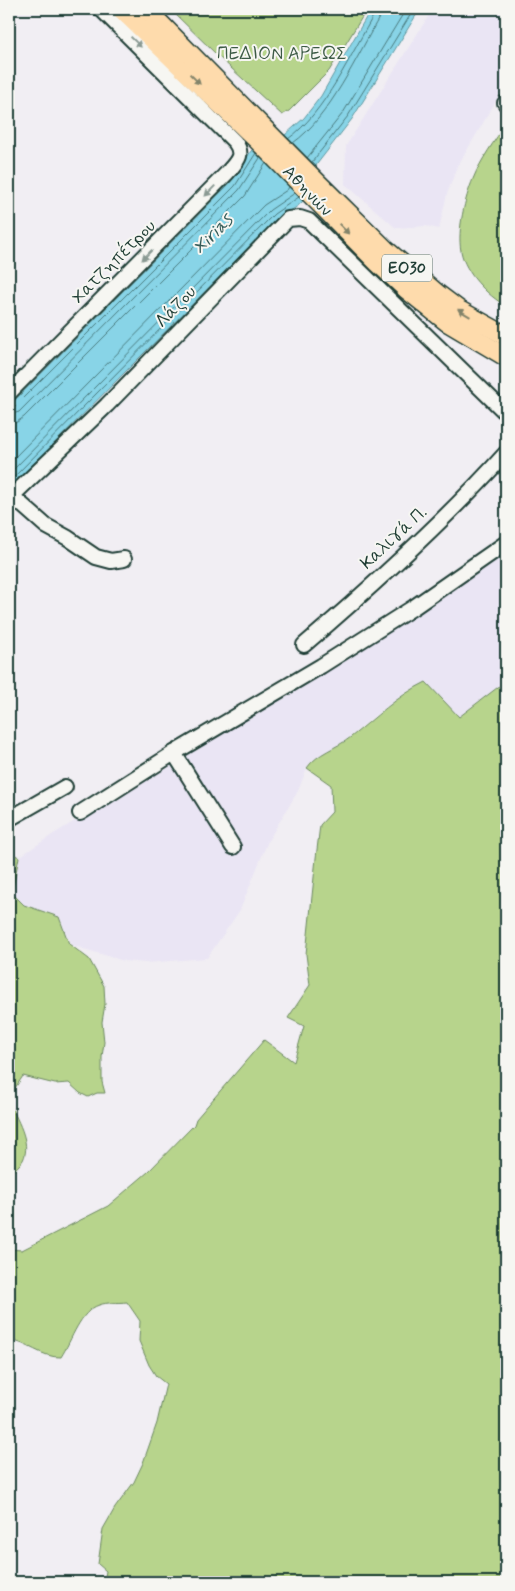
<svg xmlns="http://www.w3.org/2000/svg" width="515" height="1591" font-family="Mynerve,sans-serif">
	<rect width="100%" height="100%" fill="#f1eef3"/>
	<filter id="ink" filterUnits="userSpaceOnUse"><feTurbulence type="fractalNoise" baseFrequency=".02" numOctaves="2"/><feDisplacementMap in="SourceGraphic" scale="10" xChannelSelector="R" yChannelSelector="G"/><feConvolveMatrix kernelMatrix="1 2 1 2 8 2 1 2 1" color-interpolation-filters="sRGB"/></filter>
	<g filter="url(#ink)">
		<g fill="#eae5f4">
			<path d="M433,9H506V84L457,167L447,194L439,229L426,226L396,228L345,184L346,146Z"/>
			<path d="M506,551V681L459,717L409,690L377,714L346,740L307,768L298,791L268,841L240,910L207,958L146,963L124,961L71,945L59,917L24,905L12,892L19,857L52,835L396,625L499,558Z"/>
		</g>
		<g fill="#b7d48c" stroke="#6b8860">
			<path d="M170,9H367L329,71L289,111L282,115L218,56Z"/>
			<path d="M506,123V306C487,295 465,273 461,251C457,230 465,198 473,179C481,159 495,141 506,123Z"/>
			<path d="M506,681V1582H104L106,1571L98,1564L103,1529L115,1508L134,1482L143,1463L157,1423L166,1384L156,1376L149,1365L139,1341L140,1321L127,1302C118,1303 107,1302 99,1305C80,1311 72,1340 61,1357C42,1358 27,1342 9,1340V1249L22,1250L108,1206L148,1172L194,1125L196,1119L264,1040L294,1062L304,1026L288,1018L310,985L306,954L316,858L320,825L332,812L331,785L307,768C317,753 337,748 351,737C375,718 397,696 426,682L459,717Z"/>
			<path d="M9,852L19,857L12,893L24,905L59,917L69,944L89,959L104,986L105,1004L102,1022L104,1042L102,1057V1082L105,1093H97L88,1097L80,1093L69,1083L55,1084L23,1076L9,1097Z"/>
			<path d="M9,1102C16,1118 32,1142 23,1160C20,1165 13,1171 9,1175Z"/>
		</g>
		<path fill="#88d4e7" stroke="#5e989f" d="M371,9H420L352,119L317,164C311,175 310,193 302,202C296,209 285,213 278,218L9,489V406L231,182L251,151L256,146L285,135L304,118L321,96Z"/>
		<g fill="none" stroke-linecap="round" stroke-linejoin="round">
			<g stroke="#49797c" stroke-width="1">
				<path d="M288,139C325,113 352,52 375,13V9"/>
				<path d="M293,143C330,117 357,56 380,16L382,9"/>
				<path d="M307,158L343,113L406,9"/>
				<path d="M312,162L348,116L414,9"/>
				<path d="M9,409L14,407L235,186L256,153"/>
				<path d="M9,415L19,412L239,190L260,158"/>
				<path d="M9,423L17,422L24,417L245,196L266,163"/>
				<path d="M9,463L264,205L287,190L289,187"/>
				<path d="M9,474L270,210L295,193"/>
				<path d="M9,482L274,214L299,197"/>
			</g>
			<defs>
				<g id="minor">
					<path d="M505,103L506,104"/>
					<path d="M9,393L227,173C236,162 245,156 235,142L101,9"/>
					<path d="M12,496L46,526L68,538L96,557L111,561L124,559"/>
					<path d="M9,499L107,405L288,219L300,218L309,221L506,413"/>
					<path d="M304,645C374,585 444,522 506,453"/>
					<path d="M174,753L233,847"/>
					<path d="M80,813L174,753L321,666L414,607L506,543"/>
					<path d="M9,819L65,787"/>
				</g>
				<g id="major">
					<path d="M121,9L256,139L378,263L406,289L447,322L506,357"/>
					<path d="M146,9L319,184L385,249L439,295L459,310L506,336"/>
				</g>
			</defs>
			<use href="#minor" stroke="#1f3d34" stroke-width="18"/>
			<use href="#major" stroke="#1f3d34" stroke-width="21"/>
			<use href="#minor" stroke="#f6f6f2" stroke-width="14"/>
			<use href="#major" stroke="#fedbac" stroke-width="18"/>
		</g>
		<defs><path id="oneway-solid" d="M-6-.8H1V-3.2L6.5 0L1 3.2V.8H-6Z" transform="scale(1.25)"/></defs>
		<g fill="#8a9a93">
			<use href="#oneway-solid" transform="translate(136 42) rotate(44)"/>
			<use href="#oneway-solid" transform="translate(210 191) rotate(134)"/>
			<use href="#oneway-solid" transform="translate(147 255) rotate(134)"/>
		</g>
		<g fill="#83846a">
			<use href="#oneway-solid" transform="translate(195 79) rotate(44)"/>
			<use href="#oneway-solid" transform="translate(344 229) rotate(45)"/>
			<use href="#oneway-solid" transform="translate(464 313) rotate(-149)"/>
		</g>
	</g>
	<g text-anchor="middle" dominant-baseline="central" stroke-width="4" stroke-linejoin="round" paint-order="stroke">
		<rect fill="#f6f6f2" stroke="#60746d" stroke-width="1" x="382" y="254.5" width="50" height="27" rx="4"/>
		<g font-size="16" font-weight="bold" fill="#1f3d34">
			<text x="407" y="268">ΕΟ30</text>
		</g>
		<g font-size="18" fill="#3d5b46" stroke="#f6f6f2">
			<text x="282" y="54">ΠΕΔΙΟΝ ΑΡΕΩΣ</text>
		</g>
		<g font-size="18" fill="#1f3d34" stroke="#f6f6f2">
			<text transform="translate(307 191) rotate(46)">Αθηνών</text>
			<text transform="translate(114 262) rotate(-45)">Χατζηπέτρου</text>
			<text transform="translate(176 307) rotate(-46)">Λάζου</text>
			<text transform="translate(394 538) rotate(-43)">Καλιγά Π.</text>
		</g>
		<g font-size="19" font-style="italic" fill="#345b58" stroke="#f6f6f2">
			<text transform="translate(213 234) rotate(-45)">Xirias</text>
		</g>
	</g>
	<rect width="515" height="1591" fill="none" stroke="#f6f6f2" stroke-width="30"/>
	<rect x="15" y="15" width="485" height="1561" fill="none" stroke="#1f3d34" stroke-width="2" filter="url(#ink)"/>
</svg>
